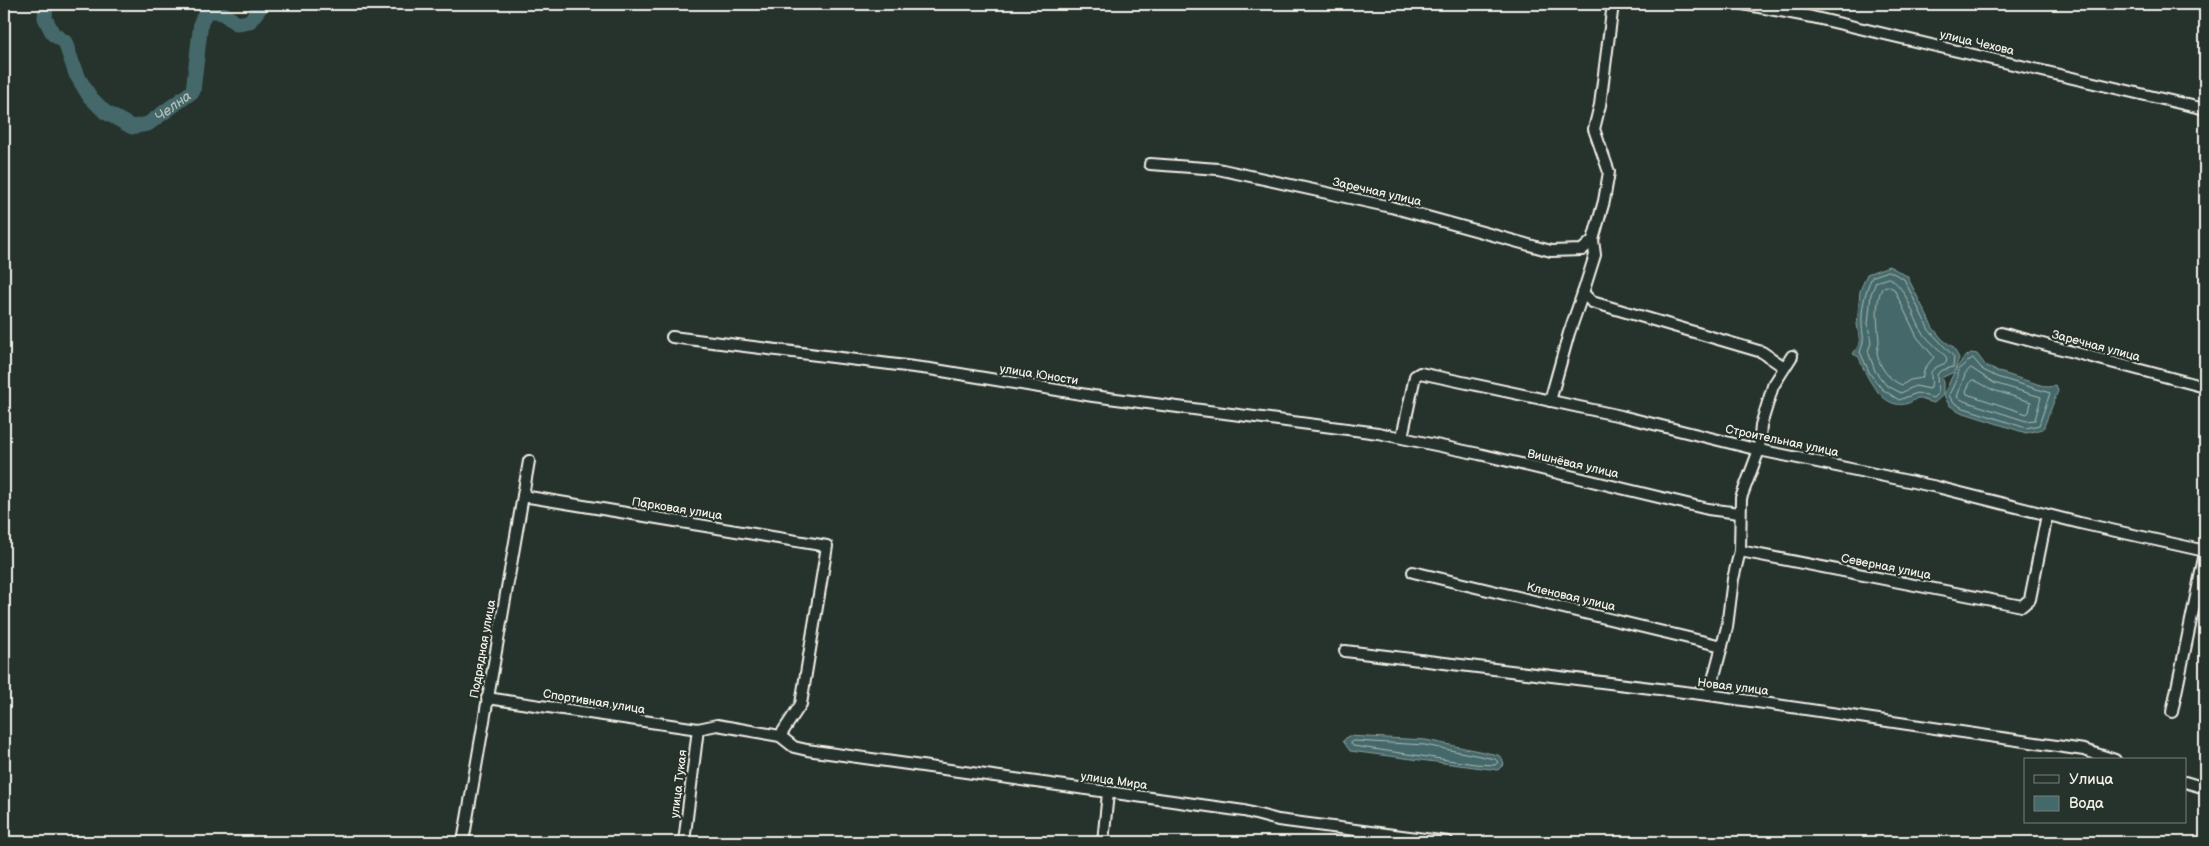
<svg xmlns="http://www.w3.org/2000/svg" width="2209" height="846" font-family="'Balsamiq Sans',sans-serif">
	<rect width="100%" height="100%" fill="#26332d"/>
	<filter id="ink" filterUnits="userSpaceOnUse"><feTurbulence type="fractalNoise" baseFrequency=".02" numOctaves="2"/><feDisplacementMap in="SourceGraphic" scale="10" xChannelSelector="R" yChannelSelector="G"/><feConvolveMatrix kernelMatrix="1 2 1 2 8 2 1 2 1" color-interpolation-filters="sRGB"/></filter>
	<g filter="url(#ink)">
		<g fill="#44696a" stroke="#8a9f9c">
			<path d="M1889,266L1907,276L1933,328L1943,340L1953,347L1959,358L1954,372L1941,378L1943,382V395L1934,403L1917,398C1889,420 1867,381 1859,357L1853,354L1860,343L1857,324L1860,291L1867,274Z"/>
			<path d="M1971,353L1977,354L1986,366L1999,372L2047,387L2056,386L2058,391L2043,429L2026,433L1958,411L1949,405L1944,395C1950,381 1957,361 1971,353Z"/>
			<path d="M1348,736L1426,740L1498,755L1502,758L1504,764L1498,770L1350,751L1343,741Z"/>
		</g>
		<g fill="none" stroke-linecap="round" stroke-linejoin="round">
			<g stroke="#aebbb6" stroke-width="1">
				<path d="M1889,271L1904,279L1929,330L1954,357L1953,367L1940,371L1937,375L1938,393L1933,398L1917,393L1899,400L1882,389L1870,374L1860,352C1865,339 1863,338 1862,325C1861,309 1865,291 1872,277Z"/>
				<path d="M1889,278C1907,287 1912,316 1923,333C1930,343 1940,349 1947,358L1946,363C1921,372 1936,375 1930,389L1915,386L1901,393L1886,385L1875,371L1868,351L1871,343L1868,324L1871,294L1876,282Z"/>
				<path d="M1888,286L1894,289L1917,337L1934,357L1925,368L1922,378L1910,380L1902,385C1889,380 1879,367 1877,353C1877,349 1879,345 1879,341C1878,323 1874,305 1882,288Z"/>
				<path d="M1973,358L1983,370L1997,377L2050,393L2039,425L2026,428L1961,407L1952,401L1949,395L1958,376V370Z"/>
				<path d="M1971,368L1994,383L2041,397L2035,420L2026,421L1964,401L1957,397L1965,374Z"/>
				<path d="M1974,380L1993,390L2031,402L2029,412L2027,414L1967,394L1966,391L1971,381Z"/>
				<path d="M1354,741L1425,745L1495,759L1498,762L1495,765L1475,764L1353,746L1351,743Z"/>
			</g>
			<path stroke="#44696a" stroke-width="15" id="s1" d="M46,4L45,18L53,34L65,42L76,74L90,97L105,112L132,127L148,124L193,91L201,22L206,12C219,8 227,16 237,24L249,22L263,4"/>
			<defs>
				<g id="minor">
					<path d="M1743,4L1812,17L2205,109"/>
					<path d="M1150,164L1218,169L1391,207L1551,251L1582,250L1593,240L1604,201L1609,172L1594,129L1600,105L1613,4"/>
					<path d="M1593,240L1595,255L1583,293L1592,302L1762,352L1784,367"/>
					<path d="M2001,333L2205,387"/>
					<path d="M672,337L930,369L1093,396L1378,433L1479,454L1708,509L1739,513"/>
					<path d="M1550,401L1569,333L1583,293"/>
					<path d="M1402,437L1415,376L1420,373L1621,416L1759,450L1937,487L2080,523L2205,551"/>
					<path d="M523,496L827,546L801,704L780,736"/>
					<path d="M1740,551L2022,606L2030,599L2047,515"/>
					<path d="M1413,572L1722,646"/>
					<path d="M1345,651L1709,695L2084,750L2115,760"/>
					<path d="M1709,695L1727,627L1733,579L1740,551L1741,498L1759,450L1761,425L1773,386L1792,356"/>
					<path d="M487,698L698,729L717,725L780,736L794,747L807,750L1244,811L1278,820L1448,842"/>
					<path d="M2172,712L2205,553"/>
					<path d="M2185,782L2205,788"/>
					<path d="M463,842L529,461"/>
					<path d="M684,842L698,729"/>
					<path d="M1103,842L1108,793"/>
				</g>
			</defs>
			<use href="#minor" stroke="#f4f1e8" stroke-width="14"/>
			<use href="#minor" stroke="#26332d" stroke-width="10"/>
		</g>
	</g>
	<g text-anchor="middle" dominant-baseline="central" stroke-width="4.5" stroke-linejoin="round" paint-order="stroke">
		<g font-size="12" fill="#f4f1e8" stroke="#26332d">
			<text transform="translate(1977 43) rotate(13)">улица Чехова</text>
			<text transform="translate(1377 192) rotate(13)">Заречная улица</text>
			<text transform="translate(2096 346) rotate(15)">Заречная улица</text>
			<text transform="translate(1039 375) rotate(9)">улица Юности</text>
			<text transform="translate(1782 441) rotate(12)">Строительная улица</text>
			<text transform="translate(1573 464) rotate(13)">Вишнёвая улица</text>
			<text transform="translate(677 509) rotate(9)">Парковая улица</text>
			<text transform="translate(1886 567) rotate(11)">Северная улица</text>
			<text transform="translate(1571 597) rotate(13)">Кленовая улица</text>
			<text transform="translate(483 649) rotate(-80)">Подрядная улица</text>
			<text transform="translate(1733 687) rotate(7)">Новая улица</text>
			<text transform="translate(594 702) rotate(9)">Спортивная улица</text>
			<text transform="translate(1114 781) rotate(8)">улица Мира</text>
			<text transform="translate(679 784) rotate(-83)">улица Тукая</text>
		</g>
		<g font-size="14" font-style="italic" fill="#aebbb6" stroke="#26332d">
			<text stroke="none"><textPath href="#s1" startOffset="206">Челна</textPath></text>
		</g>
	</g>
	<rect width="2209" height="846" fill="none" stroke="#26332d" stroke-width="20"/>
	<rect x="10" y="10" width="2189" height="826" fill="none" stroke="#f4f1e8" stroke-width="2" filter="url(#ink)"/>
	<rect x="2024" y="758" width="162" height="65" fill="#26332d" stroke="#787f78"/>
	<rect x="2034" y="775" width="25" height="8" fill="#26332d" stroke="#787f78"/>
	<text x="2069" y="784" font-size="15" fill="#f4f1e8">Улица</text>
	<rect x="2034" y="796" width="25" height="15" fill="#44696a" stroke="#787f78"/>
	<text x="2069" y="808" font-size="15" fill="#f4f1e8">Вода</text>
</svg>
